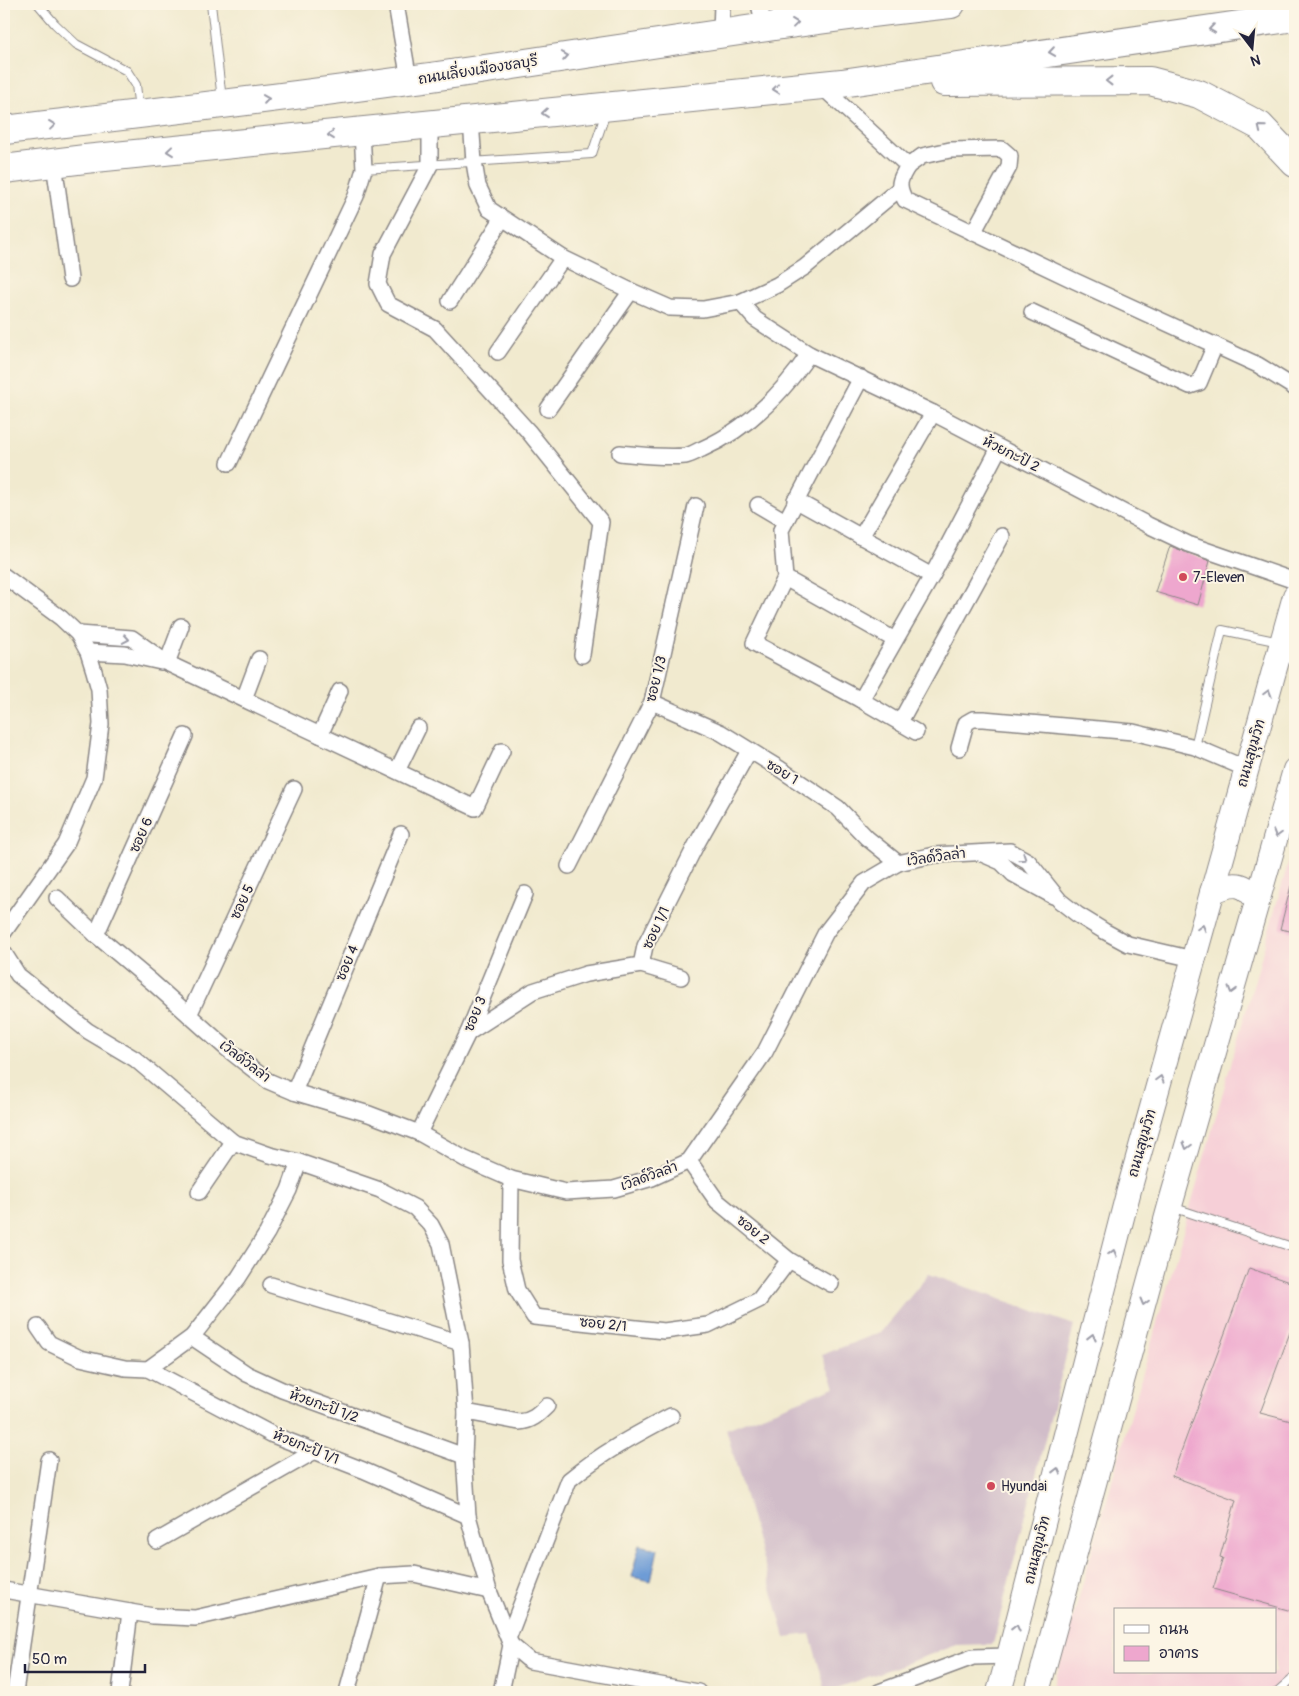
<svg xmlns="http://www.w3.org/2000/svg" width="1299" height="1696" font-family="Pangolin,'Playpen Sans Thai',sans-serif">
	<rect width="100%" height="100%" fill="#fcf5e5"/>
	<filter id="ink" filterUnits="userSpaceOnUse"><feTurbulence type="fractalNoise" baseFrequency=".02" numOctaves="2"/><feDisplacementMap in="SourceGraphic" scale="10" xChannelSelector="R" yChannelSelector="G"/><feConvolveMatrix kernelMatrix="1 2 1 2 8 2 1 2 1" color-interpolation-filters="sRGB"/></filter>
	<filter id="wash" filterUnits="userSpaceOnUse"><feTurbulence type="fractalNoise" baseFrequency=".0096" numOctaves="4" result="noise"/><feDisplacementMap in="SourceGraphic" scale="20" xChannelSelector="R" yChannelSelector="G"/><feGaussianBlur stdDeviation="1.12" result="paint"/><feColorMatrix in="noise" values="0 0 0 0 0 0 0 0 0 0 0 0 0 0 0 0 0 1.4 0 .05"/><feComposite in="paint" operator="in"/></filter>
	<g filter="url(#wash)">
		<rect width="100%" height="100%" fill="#f1eacf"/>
		<path fill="#f6cfd7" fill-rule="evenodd" d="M1295,839V1692H1052ZM1115,1610H1275V1672H1115Z"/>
		<path fill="#d1bdc9" d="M929,1274L1074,1325L993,1644L957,1645L826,1692L810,1634L785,1637L726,1429L835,1387L822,1355L881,1332Z"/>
		<path fill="#6e9cd6" stroke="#485f88" d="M639,1545L658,1549L651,1581L632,1577Z"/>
		<g id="blocks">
			<g fill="#eea7ce">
				<path d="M1170,546L1210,561L1198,605L1155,592Z"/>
				<path d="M1291,886H1295V932L1280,929Z"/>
				<path d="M1249,1268L1295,1284V1319L1260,1413L1295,1422V1612L1213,1589L1223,1558L1220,1557L1236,1500L1172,1476Z"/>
			</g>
		</g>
	</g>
	<g filter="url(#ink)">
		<use href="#blocks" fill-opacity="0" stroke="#8a8685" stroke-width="1"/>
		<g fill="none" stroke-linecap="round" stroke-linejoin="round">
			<defs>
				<g id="lane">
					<path d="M38,4L55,24L76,44L127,71L136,85L139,110"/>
					<path d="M211,4L222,100"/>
					<path d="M364,169L592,154L606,112"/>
					<path d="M1195,747L1222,630L1280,642"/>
					<path d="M1172,1207L1295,1248"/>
					<path d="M1277,1692L1295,1676"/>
				</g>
				<g id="street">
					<path d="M396,4L409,80"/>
					<path d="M759,4L764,27"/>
					<path d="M721,33L722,4"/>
					<path d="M820,85L908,166C899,180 897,185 905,200L1075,281L1258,365L1295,388"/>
					<path d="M471,121L474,162L478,186L489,209L563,258L631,291L670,308L703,309L740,302L777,285L805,267L899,189"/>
					<path d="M430,125V165L383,254L378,284L388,304L435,329L528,431L601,522L582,655"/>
					<path d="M54,163L70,279"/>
					<path d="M908,166L922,156L950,150L1002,149L1010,156L1009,167L973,233"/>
					<path d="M450,301L502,219"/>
					<path d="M740,302L755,319L809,354L933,413L1148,525L1188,544L1295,581"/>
					<path d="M1032,312L1190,386L1199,383L1215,345"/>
					<path d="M498,352L563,258"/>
					<path d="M861,378L781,530L785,578L754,643L861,700L932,576L999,448"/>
					<path d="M548,409L631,291"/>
					<path d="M620,453C641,455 663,458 685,456C691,455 697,451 702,449C747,429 782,394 809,354"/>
					<path d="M229,463L356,196L364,169L362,132"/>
					<path d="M795,500L932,576"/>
					<path d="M758,505L785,521"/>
					<path d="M861,537L933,413"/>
					<path d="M4,576L61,618L78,634L88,652L94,671L99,689L101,724L94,778L66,844L4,932"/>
					<path d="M785,578L895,640"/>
					<path d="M78,634L132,638L167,663L475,808L502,751"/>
					<path d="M88,652L125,654L161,662"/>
					<path d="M167,663L181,626"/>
					<path d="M244,699L259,659"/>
					<path d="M861,700L916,732"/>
					<path d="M652,702L720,732L780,769L838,808L867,838L898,863"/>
					<path d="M900,722L1002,536"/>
					<path d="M320,735L340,691"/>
					<path d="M959,748L966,723L973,719H983L1133,732L1195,747L1247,769"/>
					<path d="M397,771L418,728"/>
					<path d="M980,853L1001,862L1013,874L1053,896"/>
					<path d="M569,866L652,702L696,506"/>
					<path d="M57,898L96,935L152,982L226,1048L268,1081L294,1092L369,1114L419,1133L465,1159L511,1179L566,1192L614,1189L652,1178L689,1161L765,1052L826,932L864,883L898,863L934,855L1010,851L1028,861L1060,901L1078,915L1104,931L1128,944L1193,959"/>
					<path d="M96,935L185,736"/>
					<path d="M4,953L18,975L88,1031L135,1059L233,1142L270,1155L299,1162L380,1190L415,1208L431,1225L441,1244L461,1343L466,1412L464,1456L468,1516L489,1591L511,1645L501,1692"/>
					<path d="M641,965L681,977"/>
					<path d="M189,1015L294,789"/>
					<path d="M468,1033L533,991L586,974L641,965L645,946L696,845L749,751"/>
					<path d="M294,1092L401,834"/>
					<path d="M419,1133L468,1033L525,894"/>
					<path d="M689,1161L717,1201L789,1260L831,1284"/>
					<path d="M511,1179L510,1260L517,1290L534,1317L664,1331L708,1325L759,1300L789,1260"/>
					<path d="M199,1192L233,1142"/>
					<path d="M271,1285L461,1343"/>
					<path d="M38,1327L49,1343L80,1358L125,1368L148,1369L192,1337L239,1277L267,1233L289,1190L299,1162"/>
					<path d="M192,1337L247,1374L282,1390L464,1456"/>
					<path d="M148,1369L273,1435L363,1470L468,1516"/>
					<path d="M466,1412L519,1422C532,1421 538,1415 547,1406"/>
					<path d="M157,1541L315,1451"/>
					<path d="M4,1590L153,1616L195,1618L379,1576L414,1574L489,1591"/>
					<path d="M509,1636L569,1480C600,1454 635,1435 671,1416"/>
					<path d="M511,1645L530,1661L698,1692"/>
					<path d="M15,1692L49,1460"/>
					<path d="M120,1692L130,1612"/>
					<path d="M347,1692L379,1576"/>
					<path d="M879,1692L973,1657L1009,1656"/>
				</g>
				<g id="primary">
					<path d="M1212,892C1232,882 1246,881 1257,902"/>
					<path d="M999,1692L1009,1656L1129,1190L1295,596"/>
					<path d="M1037,1692L1171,1202L1295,770"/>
				</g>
				<g id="highway">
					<path d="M944,82L1150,81L1199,94L1260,126L1295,163"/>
					<path d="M4,130C139,114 274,99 409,80C590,55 769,23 951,4"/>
					<path d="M4,169L85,159L842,83L1295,17"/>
				</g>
			</defs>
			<use href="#lane" stroke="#8a8685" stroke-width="10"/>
			<use href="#street" stroke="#8a8685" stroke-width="18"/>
			<use href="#primary" stroke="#8a8685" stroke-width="26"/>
			<use href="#highway" stroke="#8a8685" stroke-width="30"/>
			<use href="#lane" stroke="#fff" stroke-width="8"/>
			<use href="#street" stroke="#fff" stroke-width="15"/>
			<use href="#primary" stroke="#fff" stroke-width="24"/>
			<use href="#highway" stroke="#fff" stroke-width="28"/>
		</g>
		<defs><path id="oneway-chevron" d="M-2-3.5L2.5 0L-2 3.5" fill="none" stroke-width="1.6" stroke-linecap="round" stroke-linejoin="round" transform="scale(1.25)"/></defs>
		<g stroke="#9c9ca7">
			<use href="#oneway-chevron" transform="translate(795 23) rotate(-7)"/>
			<use href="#oneway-chevron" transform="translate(1212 29) rotate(172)"/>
			<use href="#oneway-chevron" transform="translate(1052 52) rotate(172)"/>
			<use href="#oneway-chevron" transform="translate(565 56) rotate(-9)"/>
			<use href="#oneway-chevron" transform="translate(1109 81) rotate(180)"/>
			<use href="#oneway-chevron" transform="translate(776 89) rotate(174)"/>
			<use href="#oneway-chevron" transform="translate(266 99) rotate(-8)"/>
			<use href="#oneway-chevron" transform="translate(545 113) rotate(174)"/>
			<use href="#oneway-chevron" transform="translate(52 125) rotate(-7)"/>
			<use href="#oneway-chevron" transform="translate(1261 128) rotate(-141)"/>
			<use href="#oneway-chevron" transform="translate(331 135) rotate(174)"/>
			<use href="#oneway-chevron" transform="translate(170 151) rotate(174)"/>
			<use href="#oneway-chevron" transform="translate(126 639) rotate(10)"/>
			<use href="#oneway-chevron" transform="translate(1268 693) rotate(-74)"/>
			<use href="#oneway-chevron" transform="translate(1277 834) rotate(106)"/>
			<use href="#oneway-chevron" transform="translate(1023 858) rotate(34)"/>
			<use href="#oneway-chevron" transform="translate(1202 928) rotate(-74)"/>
			<use href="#oneway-chevron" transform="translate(1232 990) rotate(106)"/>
			<use href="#oneway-chevron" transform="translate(1160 1079) rotate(-74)"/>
			<use href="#oneway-chevron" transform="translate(1187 1146) rotate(106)"/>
			<use href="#oneway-chevron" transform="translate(1113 1253) rotate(-76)"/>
			<use href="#oneway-chevron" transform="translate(1144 1302) rotate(105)"/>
			<use href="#oneway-chevron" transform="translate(1092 1337) rotate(-76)"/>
			<use href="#oneway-chevron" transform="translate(1057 1471) rotate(-76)"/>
			<use href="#oneway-chevron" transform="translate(1016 1628) rotate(-76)"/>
		</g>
	</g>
	<g fill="#d1495b" stroke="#fcf5e5" stroke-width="2">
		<circle cx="1183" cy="577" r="5"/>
		<circle cx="991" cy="1486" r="5"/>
	</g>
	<g text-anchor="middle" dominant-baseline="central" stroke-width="4" stroke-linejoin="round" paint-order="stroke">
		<g font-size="14" fill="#22223b" stroke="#fcf5e5">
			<text transform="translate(478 70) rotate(-9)">ถนนเลี่ยงเมืองชลบุรี</text>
			<text transform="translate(1011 454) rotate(27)">ห้วยกะปิ 2</text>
			<text transform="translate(656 679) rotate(-76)">ซอย 1/3</text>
			<text transform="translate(1251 753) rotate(-74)">ถนนสุขุมวิท</text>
			<text transform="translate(782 772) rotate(32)">ซอย 1</text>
			<text transform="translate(141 835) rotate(-66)">ซอย 6</text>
			<text transform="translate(936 857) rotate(-8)">เวิลด์วิลล่า</text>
			<text transform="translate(242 902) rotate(-65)">ซอย 5</text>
			<text transform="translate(656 928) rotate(-65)">ซอย 1/1</text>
			<text transform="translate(347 963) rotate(-67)">ซอย 4</text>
			<text transform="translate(475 1014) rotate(-67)">ซอย 3</text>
			<text transform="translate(245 1061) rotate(37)">เวิลด์วิลล่า</text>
			<text transform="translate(1142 1143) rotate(-74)">ถนนสุขุมวิท</text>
			<text transform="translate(649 1176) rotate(-20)">เวิลด์วิลล่า</text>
			<text transform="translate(753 1230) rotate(39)">ซอย 2</text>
			<text transform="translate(603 1324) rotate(6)">ซอย 2/1</text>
			<text transform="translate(324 1406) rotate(20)">ห้วยกะปิ 1/2</text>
			<text transform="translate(306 1447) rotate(22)">ห้วยกะปิ 1/1</text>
			<text transform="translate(1037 1550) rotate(-76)">ถนนสุขุมวิท</text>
		</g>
		<g font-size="14" fill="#22223b" stroke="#fcf5e5" text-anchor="start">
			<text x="1193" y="577">7-Eleven</text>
			<text x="1001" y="1486">Hyundai</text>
		</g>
	</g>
	<rect width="1299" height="1696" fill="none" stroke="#fcf5e5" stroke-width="20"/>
	<rect x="1114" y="1608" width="162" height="65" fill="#fcf5e5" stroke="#a5a1a1"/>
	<rect x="1124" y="1625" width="25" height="8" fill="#ffffff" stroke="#a5a1a1"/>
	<text x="1159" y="1634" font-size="15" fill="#22223b">ถนน</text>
	<rect x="1124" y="1646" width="25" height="15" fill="#eea7ce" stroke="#a5a1a1"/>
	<text x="1159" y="1658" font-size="15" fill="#22223b">อาคาร</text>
	<g transform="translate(1252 48) rotate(164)" stroke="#fcf5e5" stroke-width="4" paint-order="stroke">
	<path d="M0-4L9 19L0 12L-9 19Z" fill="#22223b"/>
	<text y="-8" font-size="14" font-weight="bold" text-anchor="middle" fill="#22223b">N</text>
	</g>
	<path d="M25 1664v8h120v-8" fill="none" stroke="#22223b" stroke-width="2.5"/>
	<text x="32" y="1664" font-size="15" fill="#22223b" stroke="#fcf5e5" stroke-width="4" paint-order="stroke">50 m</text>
</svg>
